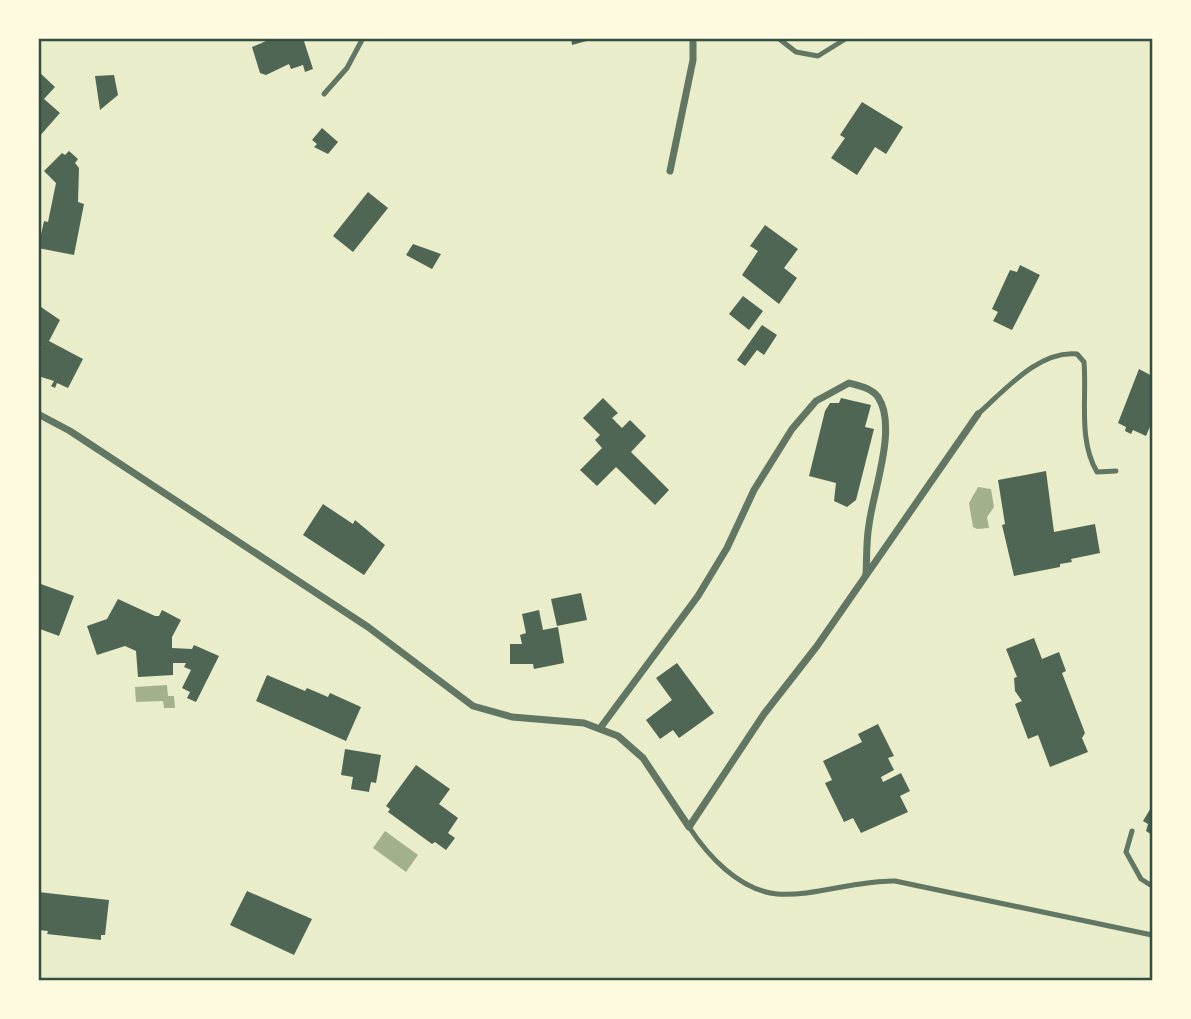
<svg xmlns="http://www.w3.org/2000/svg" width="1191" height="1019" font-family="'Libre Baskerville',serif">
	<rect width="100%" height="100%" fill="#e9edc9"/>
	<g fill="#a3b18a">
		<path d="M978,487L991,489L994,507L987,517L989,528L977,529L973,527L969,503Z"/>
		<path d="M167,685L168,696H174L175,708H164L163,701L136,702L135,687Z"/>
		<path d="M385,831L418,855L406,872L373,848Z"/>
	</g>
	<g fill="#4f6655">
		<path d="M273,38H303L313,69L305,72L303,65L291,69L289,64L266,75L260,73L252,47Z"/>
		<path d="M571,38H594V39L572,45Z"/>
		<path d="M38,71L55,87L44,99L60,113L38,138Z"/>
		<path d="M114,75L118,95L100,110L95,76Z"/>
		<path d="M862,102L903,127L886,154L875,147L857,175L831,158L845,138L840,135Z"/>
		<path d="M322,128L338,142L328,154L314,147L317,144L312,140Z"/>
		<path d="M69,151L78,159L75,163L79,168L78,202L84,204L74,255L38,248L44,221L48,222L56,183L44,171L62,153L65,155Z"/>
		<path d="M368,192L388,208L353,252L333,236Z"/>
		<path d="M765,225L798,249L784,268L797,278L779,304L742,275L758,251L750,246Z"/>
		<path d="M413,244L441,254L432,269L406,255Z"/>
		<path d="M1020,265L1040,275L1012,330L993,321L998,312L992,309L1010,270L1017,272Z"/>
		<path d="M743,296L763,311L749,330L729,314Z"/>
		<path d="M38,305L60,320L49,341L83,359L68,388L57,383L55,388L51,386L54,381L38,376V349L42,347L38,346Z"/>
		<path d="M762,325L777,335L764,355L757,350L745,366L737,360Z"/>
		<path d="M1139,369L1152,376V422L1146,436L1133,430L1131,434L1125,431L1126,427L1118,423Z"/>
		<path d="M603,398L618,413L612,418L622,428L630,420L646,436L631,452L669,490L655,505L616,467L597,486L580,470L602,448L595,440L600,435L583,418Z"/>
		<path d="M841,398L871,405L865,427L874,429L856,500L847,507L834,501L836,483L809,476L825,411L830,403H839Z"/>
		<path d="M1046,471L1054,532L1095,524L1100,553L1071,559L1072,562L1060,564V567L1014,576L1002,525L1005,524L998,480Z"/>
		<path d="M323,504L353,524L355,520L385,545L364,575L303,535Z"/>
		<path d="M38,583L74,596L59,636L40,629Z"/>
		<path d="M581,593L587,620L557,626L551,599Z"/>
		<path d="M118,599L155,616H159L162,610L181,620L172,637V648L192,649L194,645L219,656L196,702L187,698L190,692L182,688L191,670L184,667L186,663H173V675L138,677L136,651L125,646L97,655L87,626L107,619Z"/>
		<path d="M539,610L543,630L558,627L564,663L534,669L533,664H510V644H522L520,635L526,633L522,614Z"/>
		<path d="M1034,638L1042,659L1059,652L1066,671L1062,673L1085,733L1082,738L1088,752L1050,767L1038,735L1028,739L1015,704L1022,701L1015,691L1014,678L1017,677L1006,649Z"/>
		<path d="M677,663L714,713L679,738L673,730L660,739L646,720L672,700L656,678Z"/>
		<path d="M267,675L305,691L307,688L328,697L330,693L361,707L346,741L256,701Z"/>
		<path d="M878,724L894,756L888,758L894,770L881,777L883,782L901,773L910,791L900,796L908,812L861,833L853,818L844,822L825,783L832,780L823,761L862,742L858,734Z"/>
		<path d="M345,749L381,755L376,783L371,782L369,792L351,789L353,777L341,775Z"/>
		<path d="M416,765L450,789L439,804L458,818L448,833L455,838L446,850L435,842L432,844L388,812L390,809L386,806Z"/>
		<path d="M1152,806V835L1146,831L1148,824L1143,821Z"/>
		<path d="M247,891L312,919L294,955L230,925Z"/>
		<path d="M38,892L109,900L105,935H101V940L47,934L48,931L38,930Z"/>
	</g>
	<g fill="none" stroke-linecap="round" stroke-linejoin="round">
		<g stroke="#617663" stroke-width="5">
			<path d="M778,38L796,52L818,56L847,38"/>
			<path d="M324,94L347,68L363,38"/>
			<path d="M978,414C1005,390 1039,350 1077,354L1084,362C1087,398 1078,440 1097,472L1116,471"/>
			<path d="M689,827C708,856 739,890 777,894C813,897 856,880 895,881L1152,935"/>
			<path d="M1132,831L1126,852L1141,879L1152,886"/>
		</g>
		<g stroke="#617663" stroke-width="7">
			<path d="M670,171L693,60V38"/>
			<path d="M38,414L70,431L368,627L473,706L512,717L584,723L618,736L643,758L689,827L764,714L817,646L978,414"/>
			<path d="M601,727L698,596L727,548L754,490L792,429L816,401L849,383C859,386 872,388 878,397C898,427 873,491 869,525C866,541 867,558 866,574"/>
		</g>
	</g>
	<rect width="1191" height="1019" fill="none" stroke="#fefae0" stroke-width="80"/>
	<rect x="40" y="40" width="1111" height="939" fill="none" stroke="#344e41" stroke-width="2.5"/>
</svg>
